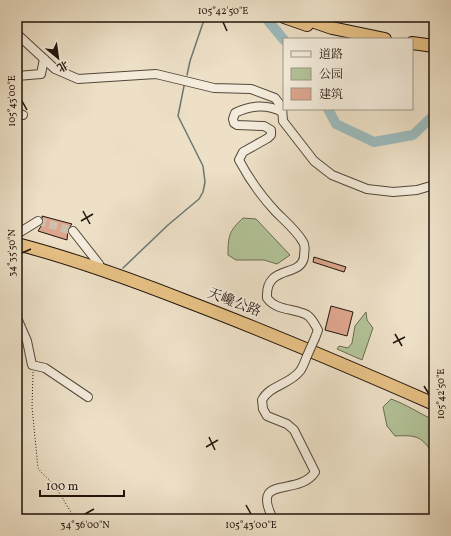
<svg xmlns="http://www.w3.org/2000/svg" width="451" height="536" font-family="Vollkorn,'Noto Serif SC',serif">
	<rect width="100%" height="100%" fill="#ede0c7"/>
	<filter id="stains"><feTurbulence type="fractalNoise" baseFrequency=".005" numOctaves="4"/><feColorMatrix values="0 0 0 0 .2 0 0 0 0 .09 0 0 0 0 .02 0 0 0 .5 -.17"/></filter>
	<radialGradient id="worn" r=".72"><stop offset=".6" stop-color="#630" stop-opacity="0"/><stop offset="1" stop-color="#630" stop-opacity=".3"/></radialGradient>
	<g fill="#b3c399" stroke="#6a6c52">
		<path d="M243,218L256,219L290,255L277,264L264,260H236L228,255C228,236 229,231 243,218Z"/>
		<path d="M366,312L367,320L373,328L362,360L337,349L339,346L348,348L352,343L355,326Z"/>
		<path d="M391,399C408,405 418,413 434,420V456C422,436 417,435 395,436L387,426L383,407Z"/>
	</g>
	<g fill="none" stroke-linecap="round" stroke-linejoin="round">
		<g stroke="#6a7875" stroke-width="1.5">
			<path d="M187,75L190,61L205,17"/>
			<path d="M123,268L168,225L199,199L203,192L205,182L203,166L178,116L184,86"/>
		</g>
		<g stroke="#9bbbbd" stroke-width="10">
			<path d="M265,17L284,40"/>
			<path d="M328,109L336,124L374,142L413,135L434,115"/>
		</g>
	</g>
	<g fill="#dda58e" stroke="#21140a">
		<path d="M42,216L72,224L68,229L67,240L38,231L43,223Z"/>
		<path d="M314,257L346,267L344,272L313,262Z"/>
		<path d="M331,306L353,312L347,336L325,330Z"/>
	</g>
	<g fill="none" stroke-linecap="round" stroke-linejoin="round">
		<path stroke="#cec1ab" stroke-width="8" stroke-dasharray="8 4" stroke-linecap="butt" d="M38,221L73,231"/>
		<defs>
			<g id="minor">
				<path d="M17,34L55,69L78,79L156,74L214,88L251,89L275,98L282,107L283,121L314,161L332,175L367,189L393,192L417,190L434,185"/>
				<path d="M17,76L41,74L44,59"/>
				<path d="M282,112C268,104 250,105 235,113L233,119L234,123L237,125L264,126L271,130V135L268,138L243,152L239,160C249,179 261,196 276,212C285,221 297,231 303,242C306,246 304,252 304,257C301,278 265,264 267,298C276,311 294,308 307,315C312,318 315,325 318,330L315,338"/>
				<path d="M17,113L23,115"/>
				<path d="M73,231L99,264"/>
				<path d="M17,234L38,221"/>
				<path d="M17,318L27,341L32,365L45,368L88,397"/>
				<path d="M273,519C250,473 298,498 315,472L294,430L287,424L267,416L263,409L262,400C270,385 289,385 300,371C303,367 305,361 307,356"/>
			</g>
			<g id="highway">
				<path d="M284,17L307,25"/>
				<path d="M300,17L332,28L385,39"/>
				<path d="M412,43L434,46"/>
				<path d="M17,244C75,259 130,279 186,301C270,333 352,368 434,404"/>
			</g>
		</defs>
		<use href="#minor" stroke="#544739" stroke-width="10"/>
		<use href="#highway" stroke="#21140a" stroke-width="14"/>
		<path stroke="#21140a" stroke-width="1" stroke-dasharray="1 2" stroke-linecap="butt" d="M33,372L32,407L38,468C42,474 48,478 53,484C62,495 67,508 76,519"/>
		<use href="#minor" stroke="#f3ebdb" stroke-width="8"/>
		<use href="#highway" stroke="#e6c084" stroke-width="12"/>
		<defs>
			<path id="minor-bridge" d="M307,356L315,338"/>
		</defs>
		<use href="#minor-bridge" stroke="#544739" stroke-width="10" stroke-linecap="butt"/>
		<use href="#minor-bridge" stroke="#f3ebdb" stroke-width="8"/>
	</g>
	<path fill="none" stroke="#21140a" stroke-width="1.5" d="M223,22L227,31M22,101L27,110M83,211L90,224M81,221L93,214M22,253L31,249M395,334L402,346M393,343L405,337M424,386L429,394M209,437L215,450M206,447L218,440M246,505L251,514M85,514L94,509"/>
	<g text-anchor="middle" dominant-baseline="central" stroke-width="3.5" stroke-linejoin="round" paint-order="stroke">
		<g font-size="14" fill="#21140a" stroke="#f3ebdb">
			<text transform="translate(234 303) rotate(21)">天巉公路</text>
		</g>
	</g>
	<rect width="451" height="536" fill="none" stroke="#ede0c7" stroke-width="44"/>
	<rect x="283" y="38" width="130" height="72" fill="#f3ebdb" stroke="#9f9587"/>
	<rect x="291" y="51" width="20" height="6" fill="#f3ebdb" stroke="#9f9587"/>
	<text x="319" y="58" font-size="12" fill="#21140a">道路</text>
	<rect x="291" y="68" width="20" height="12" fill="#b3c399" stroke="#9f9587"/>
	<text x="319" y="78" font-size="12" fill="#21140a">公园</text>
	<rect x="291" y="88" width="20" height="12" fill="#dda58e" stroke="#9f9587"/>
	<text x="319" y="98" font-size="12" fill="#21140a">建筑</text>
	<g transform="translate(58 58) rotate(151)" stroke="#f3ebdb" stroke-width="3" paint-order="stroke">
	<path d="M0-3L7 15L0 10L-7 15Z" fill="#21140a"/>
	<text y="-6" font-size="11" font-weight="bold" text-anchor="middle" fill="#21140a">北</text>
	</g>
	<path d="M40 490v6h84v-6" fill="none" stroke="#21140a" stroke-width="2"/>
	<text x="46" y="490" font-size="12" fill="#21140a" stroke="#f3ebdb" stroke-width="3" paint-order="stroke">100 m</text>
	<rect x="22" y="22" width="407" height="492" fill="none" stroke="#21140a" stroke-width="1.5"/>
	<g font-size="10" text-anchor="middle" fill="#21140a">
		<text x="223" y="14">105°42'50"E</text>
		<text transform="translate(11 101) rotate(-90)" y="4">105°43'00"E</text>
		<text transform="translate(11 253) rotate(-90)" y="4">34°35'50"N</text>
		<text transform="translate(440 394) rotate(-90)" y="4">105°42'50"E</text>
		<text x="85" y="528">34°36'00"N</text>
		<text x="251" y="528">105°43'00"E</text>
	</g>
	<rect width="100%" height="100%" filter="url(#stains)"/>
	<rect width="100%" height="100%" fill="url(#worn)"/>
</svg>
